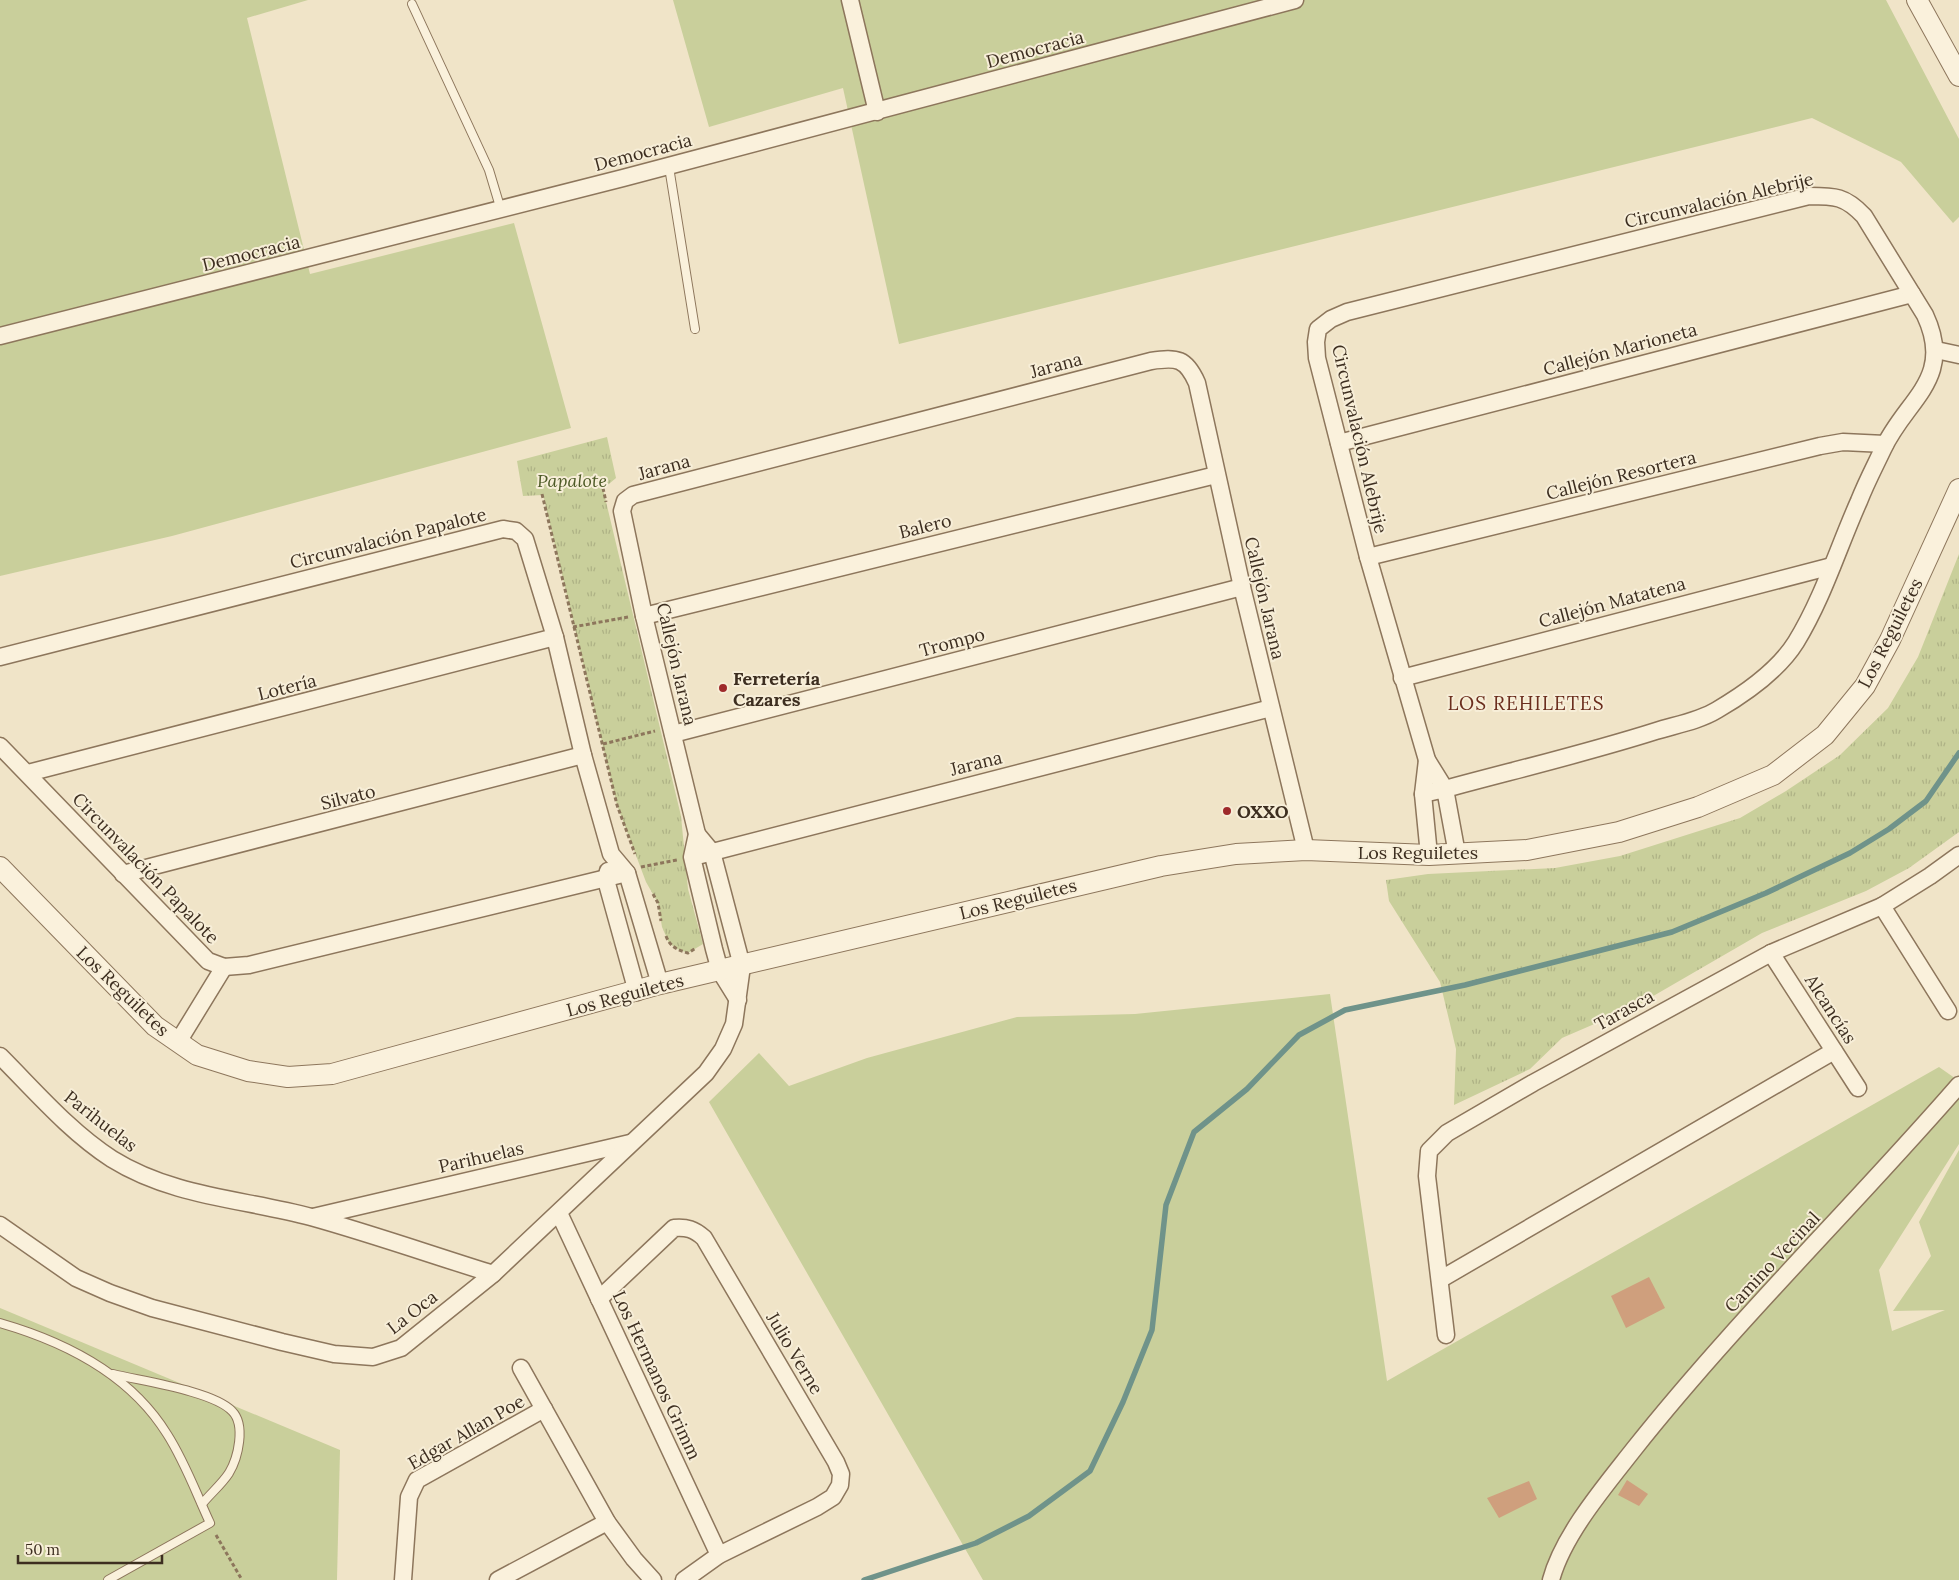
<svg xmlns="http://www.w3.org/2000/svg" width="1959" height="1580" font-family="Lora,serif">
	<defs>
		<pattern id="park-tufts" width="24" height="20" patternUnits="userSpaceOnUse" patternTransform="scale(1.25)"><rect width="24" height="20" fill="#c9cf9b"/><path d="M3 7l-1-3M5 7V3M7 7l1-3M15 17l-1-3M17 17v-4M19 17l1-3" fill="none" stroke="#aeb285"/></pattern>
	</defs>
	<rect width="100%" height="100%" fill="#f0e4c8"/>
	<g fill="#c9cf9b">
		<path d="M0,0H308L247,18L310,274L514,223L571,428L172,536L0,576Z"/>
		<path d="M673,0H1886L1959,139V217L1953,223L1901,162L1812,118L899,344L843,88L709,127Z"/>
		<path d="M1330,994L1387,1381L1939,1067L1959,1081V1144L1879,1270L1892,1331L1945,1310L1893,1311L1931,1256L1919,1222L1959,1150V1580H983L709,1102L759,1053L789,1086L867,1058L1017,1017L1135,1014Z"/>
		<path d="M0,1308L340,1450L337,1580H0Z"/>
	</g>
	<g fill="url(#park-tufts)">
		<path d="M607,437L616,478L603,489L681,816L688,889L703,944L688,953L677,949L669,943L662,927L658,903L646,882L617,805L543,495L523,496L517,461Z"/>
		<path d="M1959,554V832L1909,868L1866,891L1762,933L1636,1006L1562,1038L1530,1069L1454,1105L1456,1049L1440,982L1389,901L1386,880L1428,874L1555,868L1620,856L1740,818L1786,791L1840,755L1888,708L1918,657Z"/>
	</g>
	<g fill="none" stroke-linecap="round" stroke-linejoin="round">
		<path stroke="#6f938a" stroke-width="5.5" d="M864,1580L976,1543L1029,1516L1090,1471L1123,1402L1152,1330L1166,1205L1194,1132L1247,1089L1299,1035L1345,1010L1465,985L1672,932L1766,893L1850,853L1889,829L1926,801L1959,753"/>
	</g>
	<g fill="#cf9f7d">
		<path d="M1649,1277L1665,1308L1626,1328L1611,1296Z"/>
		<path d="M1627,1480L1648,1494L1639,1506L1618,1495Z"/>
		<path d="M1529,1481L1537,1499L1499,1518L1487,1498Z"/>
	</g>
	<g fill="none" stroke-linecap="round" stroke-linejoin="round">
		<defs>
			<g id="service">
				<path d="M412,4L489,170L501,210"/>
				<path d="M669,167L695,329"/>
				<path d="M0,1323C66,1342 130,1374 167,1434C185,1462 196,1493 210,1523L108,1580"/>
				<path d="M113,1374C141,1381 213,1391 232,1411C246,1425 238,1458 229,1473C222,1484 210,1494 202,1504"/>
			</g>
			<g id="minor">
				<path d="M850,0L877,112"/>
				<path d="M0,336L623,178L1295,0"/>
				<path d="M1936,350L1959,355"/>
				<path d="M1339,443L1912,294"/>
				<path d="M1368,557L1820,446L1843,442L1885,444"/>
				<path d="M644,616L1216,475"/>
				<path d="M0,657L503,529L516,531L525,539L555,637L583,755L611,854L627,873L660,984"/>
				<path d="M1402,678L1832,566"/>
				<path d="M673,734L1242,587"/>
				<path d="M0,746L208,961L224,967L249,965L627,873"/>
				<path d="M1427,760L1423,794L1429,855"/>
				<path d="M28,773L555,637"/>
				<path d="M1423,794L1445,789C1515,770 1587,753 1656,731C1675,725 1699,721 1717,710C1746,693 1778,671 1796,642C1823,598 1838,548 1859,501C1866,483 1875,466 1883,449C1906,399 1955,379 1925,315L1864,216C1845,196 1835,196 1809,196L1347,312L1331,319L1318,329L1316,342L1317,358L1368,557L1427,760L1445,789L1457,854"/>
				<path d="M701,855L1271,708"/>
				<path d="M608,871L606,880L637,992"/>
				<path d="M123,874L583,755"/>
				<path d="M1882,906L1948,1011"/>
				<path d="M1771,953L1858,1088"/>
				<path d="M738,1000L720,971L714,949L692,857L697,834L644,616L622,511L625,501L633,495L1151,361C1177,357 1186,358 1197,383L1242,587L1306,850"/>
				<path d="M178,1042L224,967"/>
				<path d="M0,1056C35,1091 70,1132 112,1159C173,1197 244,1199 311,1217C372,1234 432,1255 493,1274"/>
				<path d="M559,1213L719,1555"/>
				<path d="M313,1217L630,1143"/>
				<path d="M0,1225L76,1278L110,1293L152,1308L282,1342L334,1354L373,1357L401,1348L493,1274L706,1073L723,1049L734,1024L742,966L712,852L697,834"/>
				<path d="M1441,1279L1834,1051"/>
				<path d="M599,1299L674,1228C687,1227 694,1229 704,1238L836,1462L841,1474L840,1485L833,1497L817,1507L719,1555L684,1580"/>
				<path d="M1446,1335L1427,1176L1429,1151L1447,1133L1533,1083L1771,953L1882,906L1930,876L1959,855"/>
				<path d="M521,1368L607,1522L634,1559L653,1580"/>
				<path d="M403,1580L409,1497L417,1480L544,1409"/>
				<path d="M498,1580L607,1522"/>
				<path d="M1551,1580C1563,1535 1605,1486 1634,1449C1735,1322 1852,1208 1959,1085"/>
			</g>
			<g id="tertiary">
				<path d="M1917,0L1959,76"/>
				<path d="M0,867L155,1026L197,1055L248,1071L288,1077L332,1074L660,984L1161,866L1236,854L1306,850L1429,855L1527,850L1619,832L1698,807L1773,775L1825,735L1865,686L1890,640L1959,489"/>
			</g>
		</defs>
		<use href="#service" stroke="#8d765c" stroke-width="10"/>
		<use href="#minor" stroke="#8d765c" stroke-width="19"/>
		<use href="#tertiary" stroke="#8d765c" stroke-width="22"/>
		<g stroke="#8d765c" stroke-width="3" stroke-dasharray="4 2.5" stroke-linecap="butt">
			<path d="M603,488L606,502"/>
			<path d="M542,494L617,805L635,854"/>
			<path d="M573,627L628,617"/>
			<path d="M603,744L655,731"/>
			<path d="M641,867L677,860"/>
			<path d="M653,894L658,903L661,921"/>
			<path d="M666,936C670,947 678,950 688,953L696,948"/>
			<path d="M216,1535L242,1580"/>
		</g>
		<use href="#service" stroke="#faf1dc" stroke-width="8"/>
		<use href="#minor" stroke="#faf1dc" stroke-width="16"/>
		<use href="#tertiary" stroke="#faf1dc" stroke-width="20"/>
	</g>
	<g fill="#9e2a2b" stroke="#f7eed8" stroke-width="2">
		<circle cx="723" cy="688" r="5"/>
		<circle cx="1227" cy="811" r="5"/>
	</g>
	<g text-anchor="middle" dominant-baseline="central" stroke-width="4" stroke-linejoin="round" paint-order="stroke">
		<g font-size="18" fill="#3d2e20" stroke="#f7eed8">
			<text transform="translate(1035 49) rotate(-15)">Democracia</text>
			<text transform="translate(643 152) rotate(-15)">Democracia</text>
			<text transform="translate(1719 200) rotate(-13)">Circunvalación Alebrije</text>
			<text transform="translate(251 253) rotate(-14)">Democracia</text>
			<text transform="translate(1620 349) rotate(-15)">Callejón Marioneta</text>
			<text transform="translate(1056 365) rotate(-15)">Jarana</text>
			<text transform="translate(1360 439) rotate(77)">Circunvalación Alebrije</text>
			<text transform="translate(664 467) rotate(-15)">Jarana</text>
			<text transform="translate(1621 475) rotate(-14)">Callejón Resortera</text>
			<text transform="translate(925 526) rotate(-14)">Balero</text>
			<text transform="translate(388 538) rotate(-14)">Circunvalación Papalote</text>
			<text transform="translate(1265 598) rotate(77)">Callejón Jarana</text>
			<text transform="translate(1612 602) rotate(-15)">Callejón Matatena</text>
			<text transform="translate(1890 633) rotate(-63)">Los Reguiletes</text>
			<text transform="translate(952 642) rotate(-15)">Trompo</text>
			<text transform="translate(677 664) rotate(77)">Callejón Jarana</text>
			<text transform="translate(287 687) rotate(-14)">Lotería</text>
			<text transform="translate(976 763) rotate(-14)">Jarana</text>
			<text transform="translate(348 797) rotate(-14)">Silvato</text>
			<text x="1418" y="852">Los Reguiletes</text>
			<text transform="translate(146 868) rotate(46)">Circunvalación Papalote</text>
			<text transform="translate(1018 899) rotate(-14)">Los Reguiletes</text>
			<text transform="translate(123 991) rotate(44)">Los Reguiletes</text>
			<text transform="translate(625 995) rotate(-15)">Los Reguiletes</text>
			<text transform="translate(1831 1009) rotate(57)">Alcancías</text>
			<text transform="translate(1624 1010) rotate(-29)">Tarasca</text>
			<text transform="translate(101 1121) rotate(38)">Parihuelas</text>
			<text transform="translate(481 1157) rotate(-13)">Parihuelas</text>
			<text transform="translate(1772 1262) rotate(-47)">Camino Vecinal</text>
			<text transform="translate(412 1312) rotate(-38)">La Oca</text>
			<text transform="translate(795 1353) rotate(59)">Julio Verne</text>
			<text transform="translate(657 1375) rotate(65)">Los Hermanos Grimm</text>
			<text transform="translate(466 1432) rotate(-30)">Edgar Allan Poe</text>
		</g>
		<g font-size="18" font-style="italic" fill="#4d5a26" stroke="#f7eed8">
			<text x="572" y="480">Papalote</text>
		</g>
		<g font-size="18" font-weight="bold" fill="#3d2e20" stroke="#f7eed8" text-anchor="start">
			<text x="733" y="678">Ferretería<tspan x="733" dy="21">Cazares</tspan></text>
			<text x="1237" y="811">OXXO</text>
		</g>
		<g font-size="19" letter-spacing="1" fill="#6b2e1e" stroke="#f7eed8">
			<text x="1526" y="703">LOS REHILETES</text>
		</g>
	</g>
	<path d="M18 1555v8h144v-8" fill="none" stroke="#3d2e20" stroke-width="2.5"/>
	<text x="25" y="1555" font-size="15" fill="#3d2e20" stroke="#f7eed8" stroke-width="4" paint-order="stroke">50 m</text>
</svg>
